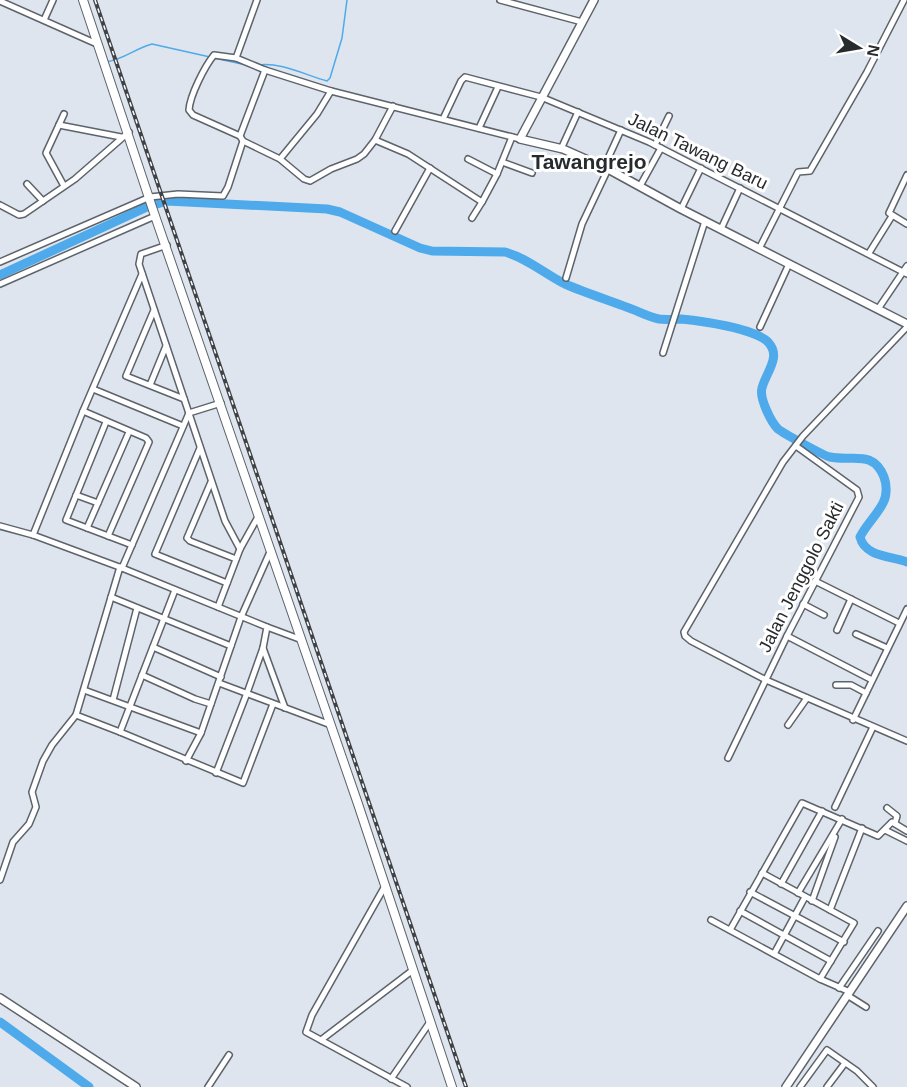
<svg xmlns="http://www.w3.org/2000/svg" width="907" height="1087" font-family="Arial,sans-serif">
	<rect width="100%" height="100%" fill="#dee5ee"/>
	<g fill="none" stroke-linecap="round" stroke-linejoin="round">
		<g stroke="#4eaaea" stroke-width="1.5">
			<path d="M214,58L251,66"/>
			<path d="M106,62C123,60 136,48 152,44L210,57"/>
			<path d="M258,65C281,62 305,75 327,81L330,78L342,38L347,0"/>
		</g>
		<g stroke="#4eaaea" stroke-width="9">
			<path d="M0,275L147,207L167,201L327,209L340,212L420,248L432,251L505,252C527,258 545,274 565,284C586,293 608,300 629,308C638,311 649,317 659,319C666,320 674,319 681,319C701,321 754,328 768,342C782,357 766,372 762,388C759,398 771,422 778,429C783,433 824,456 830,457C852,462 873,449 884,477C887,485 887,496 883,503C877,515 866,525 860,537C865,557 891,556 907,562"/>
			<path d="M0,1022L89,1087"/>
		</g>
		<defs>
			<g id="minor">
				<path d="M500,0L582,22"/>
				<path d="M0,1L97,44"/>
				<path d="M44,20L53,0"/>
				<path d="M236,58L257,0"/>
				<path d="M64,114L46,153L64,186"/>
				<path d="M443,119L461,81L465,77L541,97L649,142L907,274"/>
				<path d="M59,125L121,137"/>
				<path d="M479,128L498,87"/>
				<path d="M240,136L193,115L189,110C190,95 205,66 214,55L236,58L265,70"/>
				<path d="M375,140L408,154L482,202L497,174L512,137"/>
				<path d="M243,141L280,159L304,179L310,181L331,169L357,159L364,154L375,140L393,106"/>
				<path d="M655,145L669,116"/>
				<path d="M561,149L578,112"/>
				<path d="M280,159L317,114L331,91"/>
				<path d="M468,159L497,174"/>
				<path d="M502,162L532,173"/>
				<path d="M604,167L621,130"/>
				<path d="M907,175L889,213L907,224"/>
				<path d="M27,184L43,201"/>
				<path d="M640,186L661,148"/>
				<path d="M0,205L19,215L24,214L75,179L129,132"/>
				<path d="M681,209L701,168"/>
				<path d="M472,218L482,202"/>
				<path d="M721,229L740,188"/>
				<path d="M395,231L430,168"/>
				<path d="M167,245L141,254L139,264L225,521L240,549"/>
				<path d="M759,249L798,172L810,171L867,72L904,0"/>
				<path d="M869,253L892,216"/>
				<path d="M0,262L150,197L178,194L223,196L228,187L243,141L240,136L265,70L331,91L520,139"/>
				<path d="M566,278L582,224L608,169"/>
				<path d="M0,284L155,216"/>
				<path d="M878,309L907,266"/>
				<path d="M154,310L126,376L184,399"/>
				<path d="M760,327L789,264"/>
				<path d="M907,327L803,436L783,462L684,632L685,636L691,641L766,680L907,741"/>
				<path d="M663,353L705,221"/>
				<path d="M150,385L166,346"/>
				<path d="M93,389L183,426"/>
				<path d="M83,411L146,438L149,442L108,536"/>
				<path d="M106,422L66,520L132,545"/>
				<path d="M200,448L155,554L227,583"/>
				<path d="M211,482L187,538L190,541L236,559"/>
				<path d="M76,495L98,503"/>
				<path d="M0,526L33,535L122,568L267,627L263,648L247,693L216,773"/>
				<path d="M87,528L129,432"/>
				<path d="M33,535L83,411L142,274"/>
				<path d="M122,568L189,413L221,403"/>
				<path d="M815,581L899,623"/>
				<path d="M175,590L120,732L243,783L273,704"/>
				<path d="M111,597L231,646"/>
				<path d="M803,604L824,615"/>
				<path d="M218,607L240,549L259,515"/>
				<path d="M267,627L302,640"/>
				<path d="M837,630L851,599"/>
				<path d="M856,634L887,648"/>
				<path d="M787,636L872,680"/>
				<path d="M153,647L221,677"/>
				<path d="M263,648L285,708"/>
				<path d="M142,675L195,699L211,704"/>
				<path d="M219,683L331,725"/>
				<path d="M836,685H851L866,693"/>
				<path d="M84,690L201,733"/>
				<path d="M113,700L137,608"/>
				<path d="M76,715L120,732"/>
				<path d="M853,720L907,609"/>
				<path d="M788,725L807,698"/>
				<path d="M728,758L787,636L859,497L857,490L796,446"/>
				<path d="M186,761L201,733L241,617L270,552"/>
				<path d="M835,807L873,727"/>
				<path d="M887,808L897,816L895,823"/>
				<path d="M885,830L907,841"/>
				<path d="M762,873L854,923L820,979"/>
				<path d="M0,880L13,842L29,824L36,807L32,792L43,761L52,745L76,715L120,567"/>
				<path d="M781,884L822,811"/>
				<path d="M385,886L312,1015L306,1032L407,1087"/>
				<path d="M750,892L844,942"/>
				<path d="M798,893L842,819"/>
				<path d="M812,901L835,837"/>
				<path d="M830,910L862,828"/>
				<path d="M740,911L831,961"/>
				<path d="M711,920L820,979L850,992"/>
				<path d="M730,930L802,803L878,836L892,822L907,831"/>
				<path d="M774,954L805,897"/>
				<path d="M839,988L878,931"/>
				<path d="M847,995L866,1007"/>
				<path d="M321,1040L413,970"/>
				<path d="M391,1079L430,1022"/>
				<path d="M208,1087L229,1055"/>
				<path d="M800,1087L827,1050L857,1071L873,1087"/>
				<path d="M827,1087L845,1063"/>
			</g>
			<g id="tertiary">
				<path d="M594,0L520,139L563,149L608,169L681,209L907,324"/>
				<path d="M0,998L136,1087"/>
				<path d="M786,1087L907,906"/>
			</g>
			<path id="secondary" d="M83,0L154,213L358,804L452,1087"/>
		</defs>
		<use href="#minor" stroke="#5d636b" stroke-width="8"/>
		<use href="#tertiary" stroke="#5d636b" stroke-width="10"/>
		<use href="#secondary" stroke="#5d636b" stroke-width="10"/>
		<use href="#minor" stroke="#fff" stroke-width="5"/>
		<use href="#tertiary" stroke="#fff" stroke-width="7"/>
		<use href="#secondary" stroke="#fff" stroke-width="8"/>
		<defs>
			<path id="rail" d="M95,0L466,1087"/>
		</defs>
		<use href="#rail" stroke="#3f4246" stroke-width="4"/>
		<use href="#rail" stroke="#fff" stroke-width="1.5" stroke-dasharray="4.5" stroke-linecap="butt"/>
	</g>
	<g text-anchor="middle" dominant-baseline="central" stroke-width="6" stroke-linejoin="round" paint-order="stroke">
		<g font-size="18" fill="#282b2e" stroke="#fff">
			<text transform="translate(698 151) rotate(26)">Jalan Tawang Baru</text>
			<text transform="translate(801 577) rotate(-63)">Jalan Jenggolo Sakti</text>
		</g>
		<g font-size="21" font-weight="bold" fill="#282b2e" stroke="#fff">
			<text x="589" y="161">Tawangrejo</text>
		</g>
	</g>
	<g transform="translate(859 48) rotate(101)" stroke="#ffffff" stroke-width="4.5" paint-order="stroke">
	<path d="M0-4.5L10 22L0 15L-10 22Z" fill="#282b2e"/>
	<text y="-9" font-size="16" font-weight="bold" text-anchor="middle" fill="#282b2e">N</text>
	</g>
</svg>
